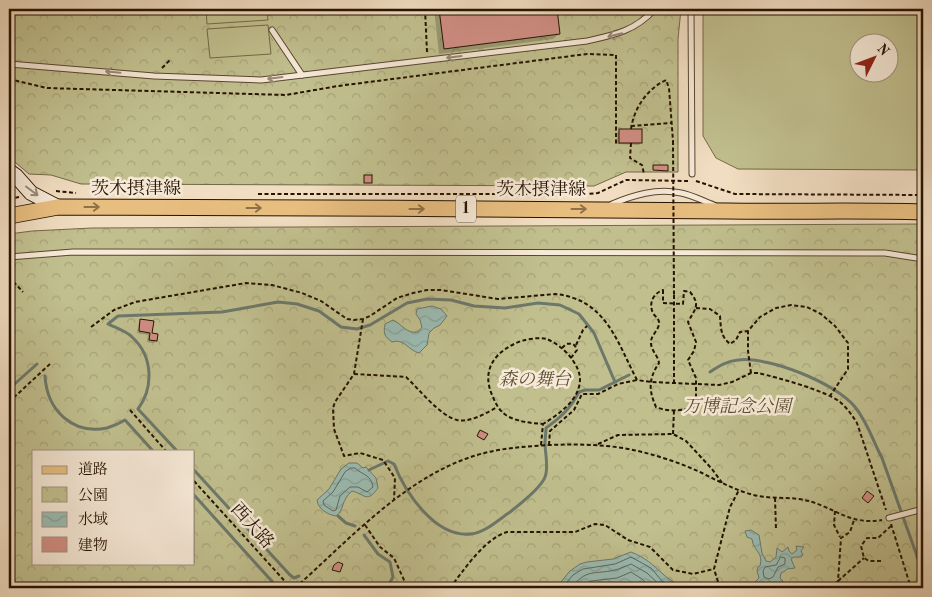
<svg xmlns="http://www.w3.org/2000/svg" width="932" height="597" font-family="'Old Standard TT','Noto Serif JP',serif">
	<defs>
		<pattern id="park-crowns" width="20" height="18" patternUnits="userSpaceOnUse" patternTransform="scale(1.25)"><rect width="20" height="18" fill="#c1bf8e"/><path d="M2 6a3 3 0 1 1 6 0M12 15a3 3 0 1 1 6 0" fill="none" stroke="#a6a379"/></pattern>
		<pattern id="water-waves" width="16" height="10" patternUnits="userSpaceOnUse" patternTransform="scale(1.25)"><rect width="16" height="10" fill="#9bbcb3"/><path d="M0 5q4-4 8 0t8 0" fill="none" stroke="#85a198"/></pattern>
	</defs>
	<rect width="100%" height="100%" fill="#f1ddc1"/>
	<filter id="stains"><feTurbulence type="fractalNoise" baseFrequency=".004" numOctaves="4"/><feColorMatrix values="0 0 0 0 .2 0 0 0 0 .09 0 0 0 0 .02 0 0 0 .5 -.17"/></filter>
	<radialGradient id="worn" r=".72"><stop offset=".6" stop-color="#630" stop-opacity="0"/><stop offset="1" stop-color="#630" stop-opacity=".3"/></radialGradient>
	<g fill="url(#park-crowns)" stroke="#736947" fill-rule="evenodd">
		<path d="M9,9H681L678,39V172H626L594,186L81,184L51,175L29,174L9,157Z"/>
		<path d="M923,224V588H9V234L32,231L92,228ZM34,451H194V563H34Z"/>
	</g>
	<g fill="#c1bf8e" stroke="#736947" fill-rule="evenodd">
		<path d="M206,9H267L268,20L207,24Z"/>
		<path d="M703,9H923V170L738,169L716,158L703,136ZM860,42H890V72H860Z"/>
		<path d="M268,25L271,54L210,58L207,29Z"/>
	</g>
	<g fill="url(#water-waves)" stroke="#6c786b">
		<path d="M432,306L441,309L447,316L440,325L434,328L429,333L427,345L419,353C408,350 404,338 392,342C385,337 383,334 385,324L393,320C402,324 406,334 418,332L422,327L420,320L416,314L417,309Z"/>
		<path d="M349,463H357L363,468L366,467L376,478L378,488C367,503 366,495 352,491C341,500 344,511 336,516C328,515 318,509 317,500L329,489L341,469Z"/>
		<path d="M751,530L759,535L762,553L766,561L770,562L776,557L777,548L782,552L788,547L789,551L792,554L797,550L796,546L804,547L801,551L803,555L801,557H794L791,559L795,568L787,569L785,571L781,573L780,578L783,581L781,583L774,582L771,588H767V585L763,582L757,584L755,582L759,578L757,571L758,567L760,566C764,552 753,551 752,539L747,537L745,531Z"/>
		<path d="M631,552C646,558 652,564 664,575C669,580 676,582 680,588H556L570,571L580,564L587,562L613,559Z"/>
	</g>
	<g fill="#0003">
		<path d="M434,9H555L559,34L553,39L439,54Z"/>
		<path d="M620,130L641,142L639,145L617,144V133Z"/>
		<path d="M141,320L152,322L151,334L156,341L153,343L147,342L148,335L137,333L139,322Z"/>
	</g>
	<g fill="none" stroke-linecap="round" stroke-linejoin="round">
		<g stroke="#60685a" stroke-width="1">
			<path d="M351,468H355C362,475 371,474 373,487L367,492L358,487H350L340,496L336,510L333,511L324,505L323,501L333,492L345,472Z"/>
			<path d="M781,557L785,558V564L778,567L773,577L769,579L764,577L763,571L765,567L776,565Z"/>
			<path d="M562,588L573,575L583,569L615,564L631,557L651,568L662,581L674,588"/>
			<path d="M571,588C587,568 593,575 615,570C620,569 626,566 631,564L647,573L663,588"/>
			<path d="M580,588L591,581L617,578L631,572L642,579L651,588"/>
		</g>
		<g stroke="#6c786b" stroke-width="3">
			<path d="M710,372C719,366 727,361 738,360C768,356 836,383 855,407C868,423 873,441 882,458L922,570L921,588"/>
			<path d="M45,376C47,410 72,435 107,428C113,426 120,423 125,420L153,451"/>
			<path d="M9,389L37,364"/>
			<path d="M177,451L138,409C154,387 153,356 132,337C126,331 116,328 108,324L118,316L222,312L278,302L297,304L319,311L341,327L357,329L370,325L407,303L427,299L451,300L474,306L505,308L538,303L560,305L579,314L594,333L615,382"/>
			<path d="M194,470L290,575L294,578L299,576"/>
			<path d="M369,470L388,461L394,464C405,492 435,538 471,534C486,532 498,520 510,512C519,505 541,488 545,477C549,467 545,454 545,443C545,438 546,433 546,428C561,417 570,409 579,392L585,390H599L629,375"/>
			<path d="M194,495L278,588"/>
			<path d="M338,516L346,523L355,526"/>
			<path d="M364,535L378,554L390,562L393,577L387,588"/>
			<path d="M307,588L308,586"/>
		</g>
	</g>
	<g fill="#d08e83" stroke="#251300">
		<path d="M439,9H557L560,34L444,49Z"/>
		<rect x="619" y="129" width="23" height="14"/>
		<path d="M653,165H668V171L653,170Z"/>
		<rect x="364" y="175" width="8" height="8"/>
		<path d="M140,319L154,321L152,333L158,334L157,341L149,340L150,333L139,331Z"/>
		<path d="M480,430L488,434L484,440L477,436Z"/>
		<path d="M867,491L874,496L868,503L862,498Z"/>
		<path d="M338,562L343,564L340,572L332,570L334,565Z"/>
	</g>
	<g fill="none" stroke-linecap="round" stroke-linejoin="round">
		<defs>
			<g id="lane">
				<path d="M691,9L692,174"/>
				<path d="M272,30L302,75"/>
				<path d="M9,64L154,76L261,80L587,41C614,35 635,31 655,9"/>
				<path d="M612,204C634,195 656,188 681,193C692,195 703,201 714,205"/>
				<path d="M9,257L73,252L885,253L923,259"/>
				<path d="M889,518L923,509"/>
			</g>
			<path id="secondary" d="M9,171L16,176L31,193L58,207"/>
			<path id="primary" d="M9,216L58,207C281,208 505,208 728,211C793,212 858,210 923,212"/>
		</defs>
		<use href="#lane" stroke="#584630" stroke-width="7"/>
		<use href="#secondary" stroke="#251300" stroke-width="16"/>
		<use href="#primary" stroke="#251300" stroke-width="17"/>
		<g stroke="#251300" stroke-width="2" stroke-dasharray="4 2.5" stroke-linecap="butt">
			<path d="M425,9L427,52"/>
			<path d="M162,68L171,59"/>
			<path d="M9,79L47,88L286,95L338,86L587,54L616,55V144"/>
			<path d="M631,126L671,123"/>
			<path d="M631,129C634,108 647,89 666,80L669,88L673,141"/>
			<path d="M631,143L630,158L642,165L644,174"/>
			<path d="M696,181L735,194L923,195"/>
			<path d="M56,191L76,193"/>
			<path d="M258,194H588L598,193L626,180L688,181"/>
			<path d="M9,199L19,197"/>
			<path d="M9,277L23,292"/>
			<path d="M663,290V303L683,304L684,291L690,292C701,305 695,309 688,322L696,342L694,351L688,360L696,378V400L694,407C681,411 668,412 656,407C648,389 649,378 659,363C658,355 650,350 651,341C652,334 659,330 659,323C659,318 655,317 653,313C648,303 654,293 663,290Z"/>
			<path d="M674,295V383"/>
			<path d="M696,308L710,309L720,316C721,327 720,336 730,344L736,340L740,332L748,331"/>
			<path d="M363,319L354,374L335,402L333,408L334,429L344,456L360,453L383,460L395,478L394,500"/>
			<path d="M91,327L114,310L135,302L246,283L272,285L302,293L321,301L347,319L354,320L363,319L370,316L397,298L413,293L427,290H441L498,299L555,294C606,299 617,342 637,380L651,382L719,385L732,382L751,373H758C779,378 824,390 840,402C847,408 852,415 857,423L886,510"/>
			<path d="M576,345L583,330L587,326"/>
			<path d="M562,348L566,344C572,343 575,344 577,350L571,358"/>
			<path d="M751,373L748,351V331L760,317L776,308L791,305L807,307L821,314L835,326L848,343V369L830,396"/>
			<path d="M354,374L406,377C419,389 440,416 457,420C469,423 487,413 497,407"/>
			<path d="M9,402L51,363"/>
			<path d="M130,410L166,451"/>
			<path d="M673,434L674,410"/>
			<path d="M598,444L618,435L673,434L686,441L712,469L723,484"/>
			<path d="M541,445L543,424C531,423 520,422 509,417C501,413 496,405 493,397C480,370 495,351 521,341C529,339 539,337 547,339C551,341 557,344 560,347C569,353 580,368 580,379C580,400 559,414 543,424"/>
			<path d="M549,445L550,431L574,410L582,394H598L618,384L637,380"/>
			<path d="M194,481L291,588"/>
			<path d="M775,498L776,530"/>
			<path d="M835,511L834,525L840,537"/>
			<path d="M891,524L911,588"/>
			<path d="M365,525L380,547L394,558L404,580L410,588"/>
			<path d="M881,561H869L864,558L861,546L867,538H878L891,526"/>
			<path d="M838,581L864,558"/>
			<path d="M57,588C68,583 82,585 94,588"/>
			<path d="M295,588C349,540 406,476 477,455C500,448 523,447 548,445C579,444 611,444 642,452C662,457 683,464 702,473C718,481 733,489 750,494C766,499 783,497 799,499C832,504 847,526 882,520"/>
			<path d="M450,588C464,570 484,539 507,532H575L595,524L605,525L628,540L650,547L673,570L693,574L714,569"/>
			<path d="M720,588L714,569L730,507L739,490"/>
			<path d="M831,588L838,581L841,538L850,532L854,520"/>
		</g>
		<use href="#lane" stroke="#f6e9d7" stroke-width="5"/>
		<use href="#secondary" stroke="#f6e9d7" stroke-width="14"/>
		<use href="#primary" stroke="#e8be80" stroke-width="15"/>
		<path stroke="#251300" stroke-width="2" stroke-dasharray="4 2.5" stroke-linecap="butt" d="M673,141L674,295"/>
	</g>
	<defs><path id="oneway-shaft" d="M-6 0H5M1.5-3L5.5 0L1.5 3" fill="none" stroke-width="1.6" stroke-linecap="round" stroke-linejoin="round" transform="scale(1.25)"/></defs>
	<g stroke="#988976">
		<use href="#oneway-shaft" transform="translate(615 35) rotate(166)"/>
		<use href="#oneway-shaft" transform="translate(454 57) rotate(173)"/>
		<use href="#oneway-shaft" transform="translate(113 72) rotate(-175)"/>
		<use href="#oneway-shaft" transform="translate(275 78) rotate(173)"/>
		<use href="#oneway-shaft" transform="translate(32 191) rotate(37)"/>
	</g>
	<g stroke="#907146">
		<use href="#oneway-shaft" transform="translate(92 207)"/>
		<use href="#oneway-shaft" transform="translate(254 208)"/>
		<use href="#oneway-shaft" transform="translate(417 209)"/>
		<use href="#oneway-shaft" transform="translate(579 209)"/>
	</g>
	<g text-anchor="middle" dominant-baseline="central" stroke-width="5" stroke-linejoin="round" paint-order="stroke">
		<rect fill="#f6e9d7" stroke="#645340" stroke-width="1" x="456" y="195.5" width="20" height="27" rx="4"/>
		<g font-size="16" font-weight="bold" fill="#251300">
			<text x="466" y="209">1</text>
		</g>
		<g font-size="18" fill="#251300" stroke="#f6e9d7">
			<text x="136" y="189">茨木摂津線</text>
			<text x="541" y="190">茨木摂津線</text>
			<text transform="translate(252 526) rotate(48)">西大路</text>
		</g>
		<g font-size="18" font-style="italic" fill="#5c4f32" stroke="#f6e9d7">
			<text x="535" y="380">森の舞台</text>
			<text x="737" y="407">万博記念公園</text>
		</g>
	</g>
	<rect width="932" height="597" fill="none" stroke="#f1ddc1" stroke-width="30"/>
	<rect x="10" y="10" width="912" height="577" fill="none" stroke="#251300" stroke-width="2.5"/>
	<rect x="15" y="15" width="902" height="567" fill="none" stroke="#251300"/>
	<rect x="32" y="450" width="162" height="115" fill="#f6e9d7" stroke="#a29381"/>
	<rect x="42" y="466" width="25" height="8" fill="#e8be80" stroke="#a29381"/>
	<text x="78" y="474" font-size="15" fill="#251300">道路</text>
	<rect x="42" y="487" width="25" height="15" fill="url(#park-crowns)" stroke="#a29381"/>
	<text x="78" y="500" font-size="15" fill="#251300">公園</text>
	<rect x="42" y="512" width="25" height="15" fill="url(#water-waves)" stroke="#a29381"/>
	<text x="78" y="524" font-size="15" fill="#251300">水域</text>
	<rect x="42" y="537" width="25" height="15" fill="#d08e83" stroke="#a29381"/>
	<text x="78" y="550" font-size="15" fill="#251300">建物</text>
	<g transform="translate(874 58) rotate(48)"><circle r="24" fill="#f6e9d7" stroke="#a29381"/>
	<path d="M0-4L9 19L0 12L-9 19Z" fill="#8f2418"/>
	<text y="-8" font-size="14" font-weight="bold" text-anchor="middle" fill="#251300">N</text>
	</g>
	<rect width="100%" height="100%" filter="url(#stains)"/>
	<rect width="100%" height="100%" fill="url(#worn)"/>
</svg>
